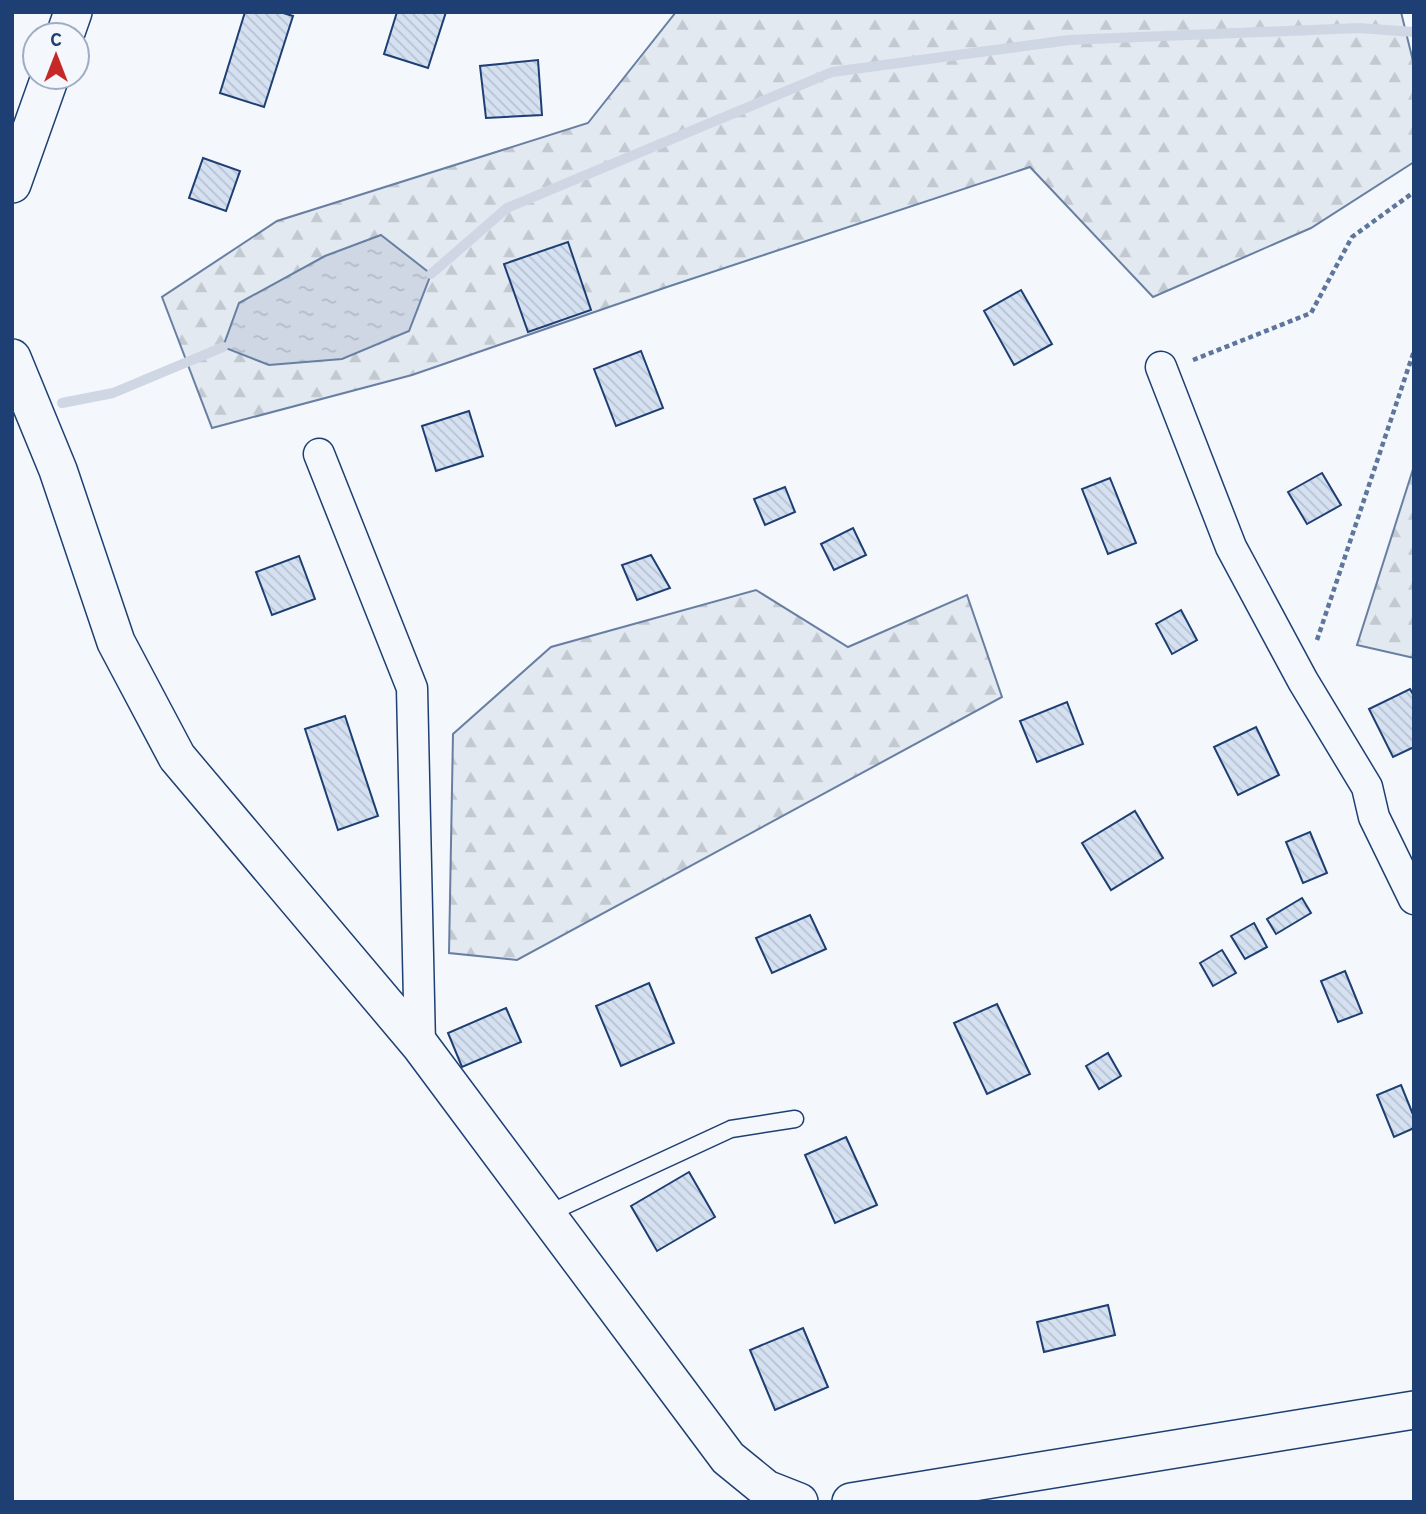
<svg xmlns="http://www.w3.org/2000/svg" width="1426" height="1514" font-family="Overpass,sans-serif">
	<defs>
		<pattern id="forest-firs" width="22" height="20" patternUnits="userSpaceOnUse" patternTransform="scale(1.75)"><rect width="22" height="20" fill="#e3e9f0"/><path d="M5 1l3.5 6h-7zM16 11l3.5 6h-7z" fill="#c2c9d1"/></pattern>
		<pattern id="water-ripples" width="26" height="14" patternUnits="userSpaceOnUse" patternTransform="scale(1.75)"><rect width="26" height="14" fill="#cfd7e4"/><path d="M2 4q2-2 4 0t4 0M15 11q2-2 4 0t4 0" fill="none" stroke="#b1bac7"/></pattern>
		<pattern id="building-back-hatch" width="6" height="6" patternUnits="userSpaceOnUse" patternTransform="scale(1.75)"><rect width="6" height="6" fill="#d5e0f0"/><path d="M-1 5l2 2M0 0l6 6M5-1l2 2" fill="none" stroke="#b6c1d1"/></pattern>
	</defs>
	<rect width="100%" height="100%" fill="#f4f7fb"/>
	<g fill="url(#forest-firs)" stroke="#687fa3" stroke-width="2">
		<path d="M676,12H1401L1414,65V162L1311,228L1153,297L1030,167L667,287L412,375L212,428L162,297L277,221L588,123Z"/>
		<path d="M1414,466V658L1357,645Z"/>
		<path d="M756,590L848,647L967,595L1002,697L517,960L449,953L453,734L551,647Z"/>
	</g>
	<path fill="url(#water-ripples)" stroke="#687fa3" stroke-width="2" d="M381,235L431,274L409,331L342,359L269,365L223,347L239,303L325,256Z"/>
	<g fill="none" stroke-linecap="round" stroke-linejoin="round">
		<g stroke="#cfd7e4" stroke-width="10">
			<path d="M431,274L507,208L832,72L1069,40L1359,28L1414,32"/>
			<path d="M62,403L113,393L223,347"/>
		</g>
	</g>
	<g fill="url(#building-back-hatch)" stroke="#1d3f73" stroke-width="2">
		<path d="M245,12H280L293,16L264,107L220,93Z"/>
		<path d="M397,12H446L428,68L384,54Z"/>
		<path d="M538,60L542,115L486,118L480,66Z"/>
		<path d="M203,158L240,171L226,211L189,198Z"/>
		<path d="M568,242L591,310L528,332L504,264Z"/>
		<path d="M1021,290L1052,344L1014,365L984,311Z"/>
		<path d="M641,351L663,408L616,426L594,369Z"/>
		<path d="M469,411L483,456L436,471L422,426Z"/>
		<path d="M1322,473L1341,505L1307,524L1288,492Z"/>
		<path d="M1110,478L1136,543L1108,554L1082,489Z"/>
		<path d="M785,487L795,512L765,525L754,499Z"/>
		<path d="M853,528L866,555L834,570L821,544Z"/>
		<path d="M651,555L670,588L637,600L622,565Z"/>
		<path d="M299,556L315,599L272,615L256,572Z"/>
		<path d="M1181,610L1197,640L1172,654L1156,624Z"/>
		<path d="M1410,689L1414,696V747L1393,757L1369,709Z"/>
		<path d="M1067,702L1083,744L1037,762L1020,721Z"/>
		<path d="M345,716L378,816L338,830L305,729Z"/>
		<path d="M1256,727L1279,775L1238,795L1214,747Z"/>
		<path d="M1135,811L1163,858L1111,890L1082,843Z"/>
		<path d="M1310,832L1327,873L1303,883L1286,842Z"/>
		<path d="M1302,898L1311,913L1276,934L1267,919Z"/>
		<path d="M810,915L826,949L772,973L756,938Z"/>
		<path d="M1254,923L1267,947L1245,959L1231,936Z"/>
		<path d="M1222,950L1236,973L1213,986L1200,963Z"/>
		<path d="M1345,971L1362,1013L1338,1022L1321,981Z"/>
		<path d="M649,983L674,1043L621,1066L596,1006Z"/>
		<path d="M997,1004L1030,1074L987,1094L954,1023Z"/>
		<path d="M506,1008L521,1042L462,1067L448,1033Z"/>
		<path d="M1108,1053L1121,1076L1099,1089L1086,1066Z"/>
		<path d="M1401,1085L1414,1117V1128L1394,1137L1377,1095Z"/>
		<path d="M846,1137L877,1205L835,1223L805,1155Z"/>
		<path d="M689,1172L715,1217L657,1251L631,1206Z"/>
		<path d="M1108,1305L1115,1335L1044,1352L1037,1322Z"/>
		<path d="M803,1328L828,1387L775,1410L750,1350Z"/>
	</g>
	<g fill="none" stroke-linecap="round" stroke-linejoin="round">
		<defs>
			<path id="service" d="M545,1215L731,1129L795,1119"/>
			<g id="minor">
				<path d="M1161,367L1231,547L1303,681L1367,787L1374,817L1414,899"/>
				<path d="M319,454L412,688L420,1045"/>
			</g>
			<g id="tertiary">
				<path d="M65,35L73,12"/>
				<path d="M12,184L50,77"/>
				<path d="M12,358L58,470L116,642L177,757L420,1045L728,1458L766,1489L799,1502"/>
				<path d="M851,1502L1414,1410"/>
			</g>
		</defs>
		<use href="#service" stroke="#1d3f73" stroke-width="19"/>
		<use href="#minor" stroke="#1d3f73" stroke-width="33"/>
		<use href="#tertiary" stroke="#1d3f73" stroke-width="40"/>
		<g stroke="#5e769c" stroke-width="4.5" stroke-dasharray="5 3.5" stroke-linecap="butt">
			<path d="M1193,360L1311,313L1352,237L1414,192"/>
			<path d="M1317,640L1414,351"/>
		</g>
		<use href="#service" stroke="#f4f7fb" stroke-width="16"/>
		<use href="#minor" stroke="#f4f7fb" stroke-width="30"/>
		<use href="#tertiary" stroke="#f4f7fb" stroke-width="37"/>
	</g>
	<rect width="1426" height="1514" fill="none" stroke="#1d3f73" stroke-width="28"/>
	<g transform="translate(56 56)"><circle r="33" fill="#f4f7fb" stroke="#9eadc5" stroke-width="2"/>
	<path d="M0-5L12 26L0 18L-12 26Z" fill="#c62828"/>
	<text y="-10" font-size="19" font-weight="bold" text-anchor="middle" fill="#1d3f73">С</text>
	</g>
</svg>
